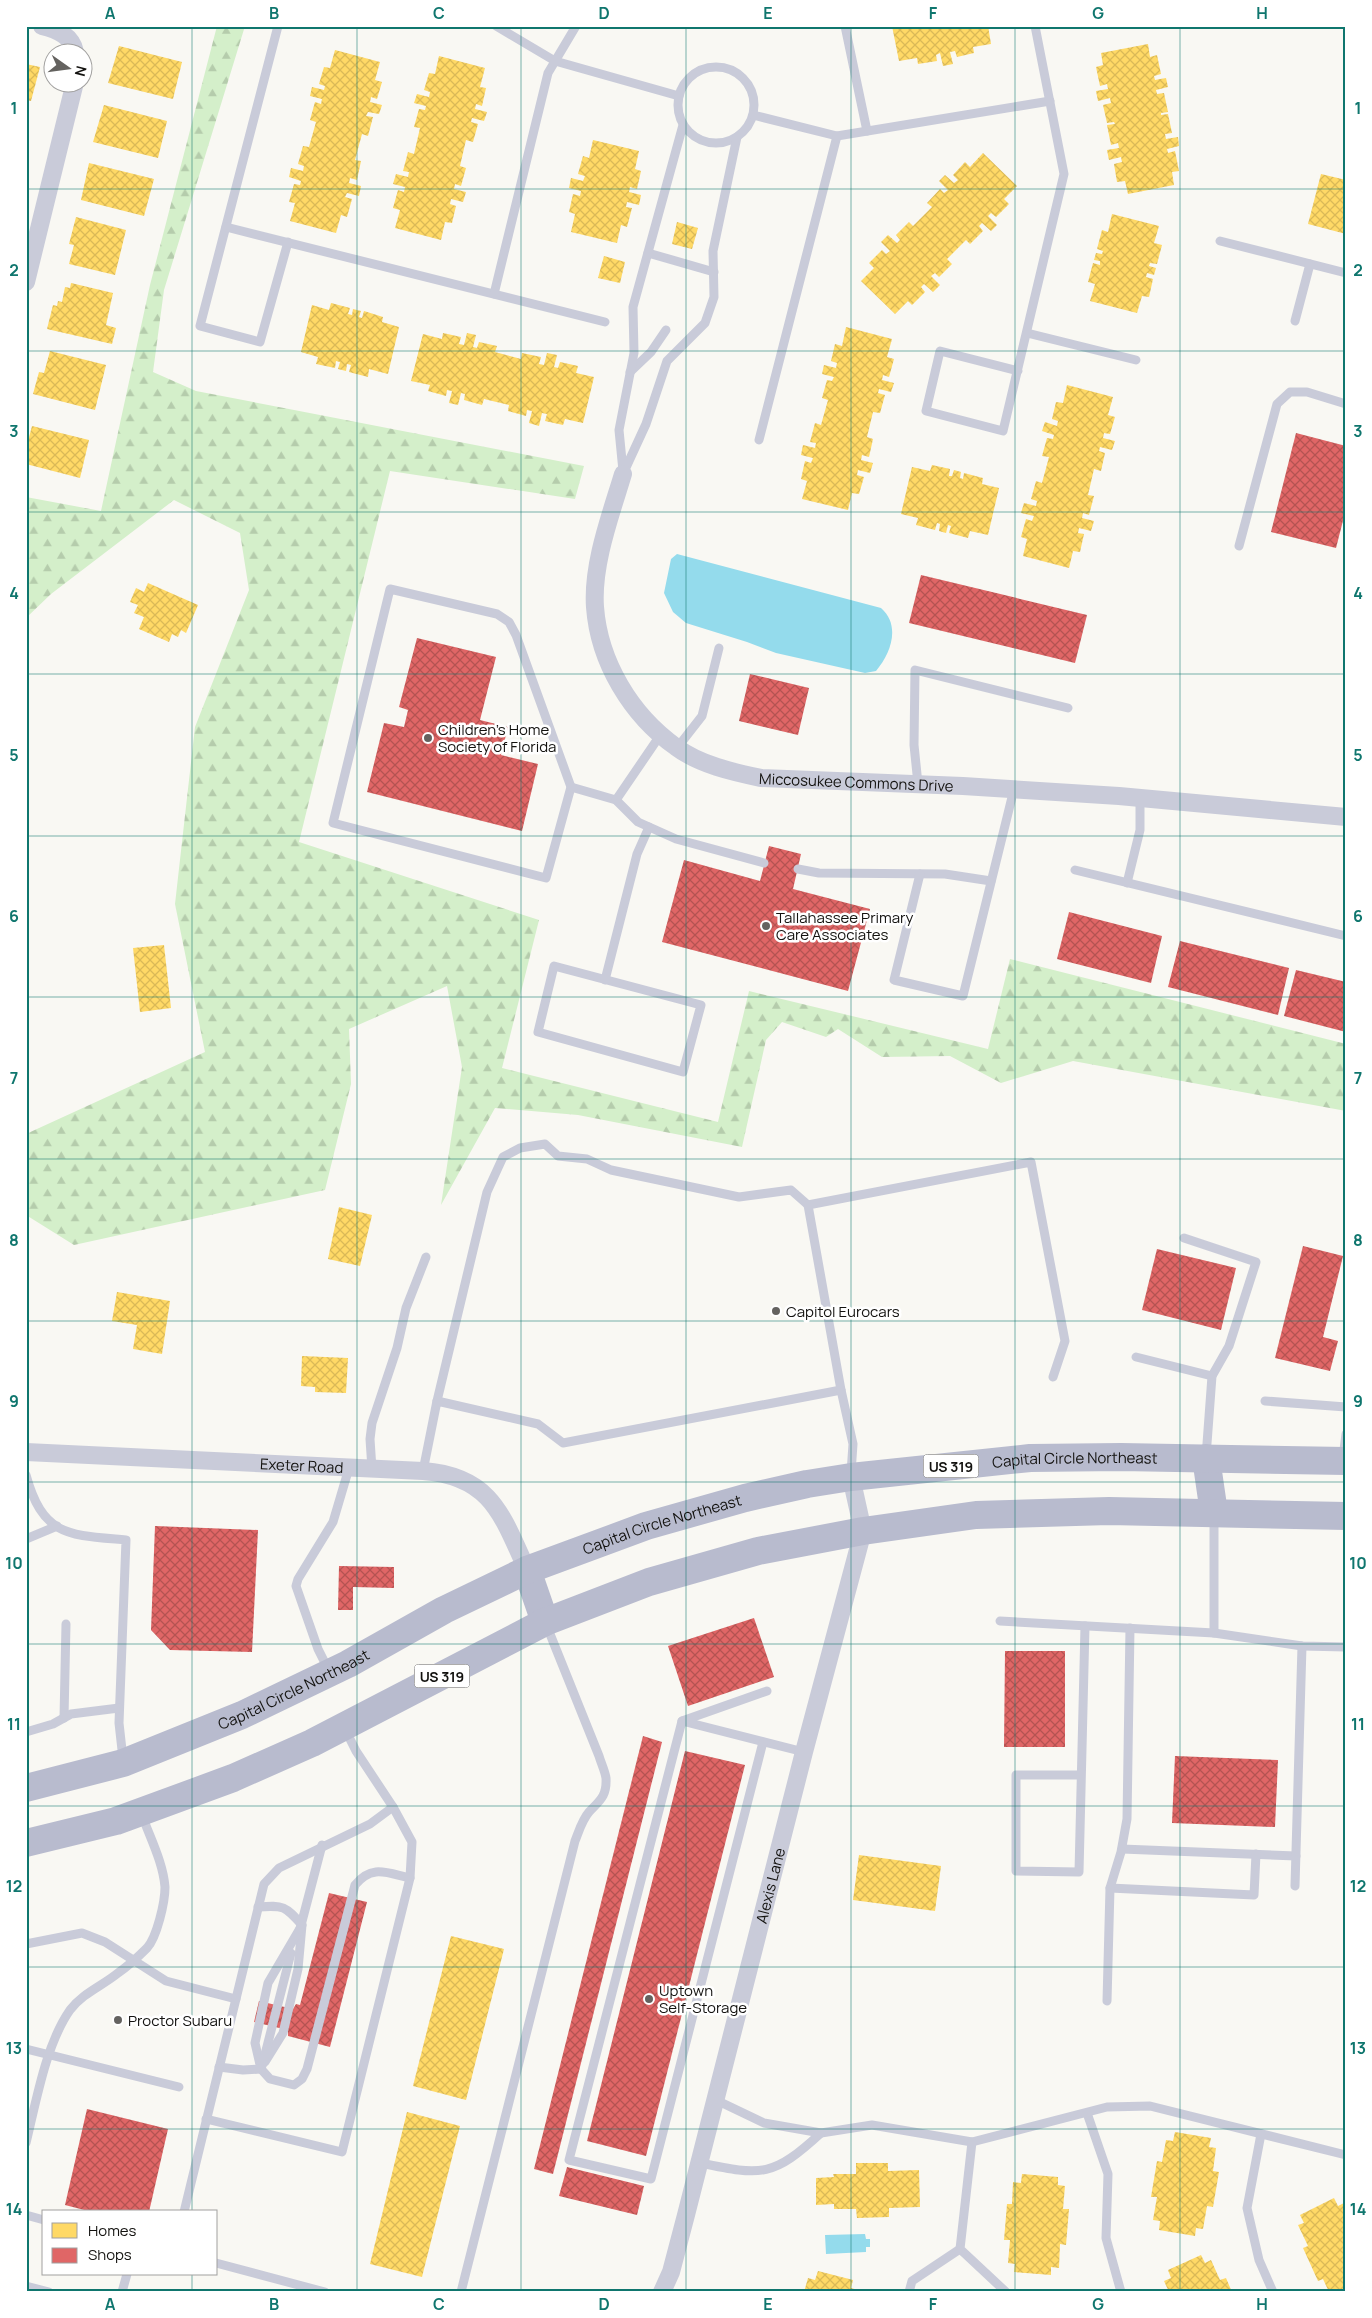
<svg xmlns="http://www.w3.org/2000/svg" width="1372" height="2318" font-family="Manrope,sans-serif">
	<defs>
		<pattern id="forest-firs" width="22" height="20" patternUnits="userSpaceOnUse" patternTransform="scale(1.25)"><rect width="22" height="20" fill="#d4efca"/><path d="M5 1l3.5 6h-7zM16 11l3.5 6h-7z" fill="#b5ccac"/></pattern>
		<pattern id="homes-cross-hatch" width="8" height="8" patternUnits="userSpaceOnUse" patternTransform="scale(1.25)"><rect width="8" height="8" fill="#ffd966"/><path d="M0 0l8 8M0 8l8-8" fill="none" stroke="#dab957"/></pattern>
		<pattern id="shops-cross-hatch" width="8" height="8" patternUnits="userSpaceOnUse" patternTransform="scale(1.25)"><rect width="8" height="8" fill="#e06666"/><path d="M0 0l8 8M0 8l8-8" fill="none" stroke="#b45352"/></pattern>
	</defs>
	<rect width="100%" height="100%" fill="#f9f8f3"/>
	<path fill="url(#forest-firs)" d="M217,26H245L164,290L153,372L196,391L584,466L575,499L390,471L299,842L539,920L502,1068L718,1122L749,991L988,1049L1010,959L1346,1044V1111L1073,1061L1001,1083L950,1056L882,1057L838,1029L826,1037L782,1022L766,1040L742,1147L578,1115L495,1108L441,1205L462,1067L447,986L349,1029L351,1084L325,1190L74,1245L26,1215V1134L205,1052L175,904L195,727L249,590L240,533L174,500L51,594L26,618V497L101,511L150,285Z"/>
	<g fill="#94dbec">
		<path d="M677,554L881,608C901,625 891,654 876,671L865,673L776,653L747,642L686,623L673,612L664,593L671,559Z"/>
		<path d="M865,2234L866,2239H870V2247H866V2252L826,2254L825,2235Z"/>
	</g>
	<g fill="url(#homes-cross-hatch)">
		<path d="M892,26H988L991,44L973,47L974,53L957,57L955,51L950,52L953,64L943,66L940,53L936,55L937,61L918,64L917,58L899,61Z"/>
		<path d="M1148,44L1150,57L1157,55L1161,74L1154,76L1155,80L1166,78L1168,87L1156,90L1157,94L1164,93L1168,112L1161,113V115L1168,114L1172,133L1165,134L1166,139L1178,137L1179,146L1167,149L1168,153L1175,151L1179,171L1172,172L1174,185L1128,194L1125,181L1117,182L1114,164L1122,162L1121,157L1109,160L1107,150L1119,148L1118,143L1111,145L1107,125L1115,124L1114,122L1107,123L1103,105L1111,103L1110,98L1098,101L1096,91L1108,89L1107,84L1100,86L1096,67L1103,65L1101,53Z"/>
		<path d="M119,46L182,62L173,99L108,83Z"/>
		<path d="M335,50L380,62L375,80L382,82L377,99L371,97L370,102L382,105L379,114L368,112L366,116L373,117L368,136L362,134L355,160L361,161L357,180L350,178L349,183L361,186L359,196L347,193L345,197L352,199L347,217L341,215L336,233L290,221L295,203L289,202L294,184L300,185L301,181L289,177L291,168L303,171L304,166L298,164L303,146L309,147L316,122L310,120L315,102L321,104L322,99L310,96L312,87L324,90L325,86L319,84L324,67L330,68Z"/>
		<path d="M439,56L485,68L480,87L486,88L482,106L476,104L475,109L487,112L484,121L472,118L471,122L478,124L473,142L466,140L460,166L466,168L461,186L455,184L454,189L466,192L463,202L451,199L450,204L456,206L452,223L445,222L441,240L395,228L400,210L393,208L398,190L404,192L405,187L393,184L396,174L408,177L409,172L403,171L408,152L414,154L420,128L414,127L419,109L425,110L426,106L414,103L417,94L429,97L430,92L424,90L429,73L435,74Z"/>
		<path d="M26,64L40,67L31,101L26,100Z"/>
		<path d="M104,105L167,121L158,158L93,142Z"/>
		<path d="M593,140L639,151L635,169L641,171L637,189L630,187L629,192L641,195L639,205L627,202L626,207L632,208L627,227L621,225L617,243L571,232L575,214L569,212L573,194L580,196L581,191L569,188L571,178L583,181L585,176L578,174L583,156L589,158Z"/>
		<path d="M983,153L1017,186L1004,199L1009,204L996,217L991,213L988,216L997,225L991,231L982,223L979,226L983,231L970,244L966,240L947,259L952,264L939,277L935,273L931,276L940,285L933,292L924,284L921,287L925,292L912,305L908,301L895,314L861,281L874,268L869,263L882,250L886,254L890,251L881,242L888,235L897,243L900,240L896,235L909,222L913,226L932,207L927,203L940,189L944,193L948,190L939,181L945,175L954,183L958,180L953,175L965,162L970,167Z"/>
		<path d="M89,163L154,179L144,216L81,200Z"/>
		<path d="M1321,174L1346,180V234L1308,224Z"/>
		<path d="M1112,214L1159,226L1154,243L1162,245L1157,264L1150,263L1149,266L1156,268L1154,275L1147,273L1146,277L1153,279L1149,297L1142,296L1137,313L1090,301L1095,284L1088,282L1093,263L1100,265V261L1094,260L1096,253L1102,254L1103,251L1097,249L1102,230L1108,232Z"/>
		<path d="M76,217L126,230L115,275L69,264L74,245L69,244Z"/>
		<path d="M677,222L698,228L692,249L672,244Z"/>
		<path d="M604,256L625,262L620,283L598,278Z"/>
		<path d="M71,283L113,293L106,325L116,328L112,344L47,329L53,305L57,306L58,301L62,302L65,287L70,288Z"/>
		<path d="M331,303L350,308L348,314L352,315L353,309L361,311L359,317L362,318L364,311L383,317L382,322L399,327L388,374L369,369L368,377L349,372L351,365L347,364L346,371L338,369L340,362L336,361L335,368L316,364L318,357L301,352L312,305L329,310Z"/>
		<path d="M846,327L892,339L887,357L894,359L889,377L883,375L882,380L894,383L891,392L879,389L878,393L885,395L880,413L873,412L867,437L873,439L869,457L862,455L861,460L873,463L870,473L858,470L857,475L864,477L859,494L852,493L848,510L802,499L807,481L801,479L805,461L811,463L813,458L801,455L803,445L815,448L816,443L810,442L815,423L821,425L828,400L822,398L827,380L832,381L834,377L822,374L824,365L836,368L837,363L831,361L835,344L842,346Z"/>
		<path d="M443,333L461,337L459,344L464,345L467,333L476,335L473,347L477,348L479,342L497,346L495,352L521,359L522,353L541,357L539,364L544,365L547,353L557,355L554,367L558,368L560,362L578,366L576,373L594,377L583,423L565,419L563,425L545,421L547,414L542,413L539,426L529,423L532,411L527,410L526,416L508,411L509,405L484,399L482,405L464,400L465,394L461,393L458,405L449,403L452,391L447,390L446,396L428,391L430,385L411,381L423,334L442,339Z"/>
		<path d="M50,351L106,365L95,410L33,394L39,372L44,373Z"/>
		<path d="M1067,385L1113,397L1108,415L1115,417L1110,434L1104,433L1103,438L1115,441L1112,450L1100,447L1099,451L1105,453L1101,471L1094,469L1088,495L1094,496L1089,515L1083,513L1082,518L1094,521L1091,531L1079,528L1078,533L1084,534L1080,552L1073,551L1069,568L1023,556L1027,539L1021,537L1026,519L1032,521L1034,516L1021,513L1024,503L1036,506L1037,501L1031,499L1036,481L1042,483L1049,457L1042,456L1047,438L1053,439L1054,435L1042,431L1045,422L1057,426L1058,421L1052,419L1056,402L1063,403Z"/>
		<path d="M32,426L89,440L80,478L26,464V441H28Z"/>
		<path d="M932,465L950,469L949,476H952L954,470L961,472L960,478L963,479L964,473L983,478L982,484L999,488L988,535L970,531L968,538L949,533L951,526L948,525L946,533L939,531L940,524L937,523L935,530L916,525L918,518L901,514L912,467L930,471Z"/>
		<path d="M148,583L198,605L186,633L181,630L178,637L172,634L169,642L139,629L144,617L134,613L138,605L130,602L136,588L144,592Z"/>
		<path d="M164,945L171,1008L140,1012L133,948Z"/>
		<path d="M339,1207L372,1215L360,1266L328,1259Z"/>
		<path d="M117,1292L170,1301L162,1354L133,1349L137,1325L112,1321Z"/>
		<path d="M302,1356L348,1358L346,1393L315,1392V1387L301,1386Z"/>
		<path d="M859,1855L941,1866L935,1911L853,1900Z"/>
		<path d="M451,1936L504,1949L466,2100L413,2086Z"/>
		<path d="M407,2112L460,2126L422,2277L370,2264Z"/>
		<path d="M1175,2132L1211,2138L1209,2147L1216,2148L1213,2171L1219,2172L1213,2207L1207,2206L1203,2229L1196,2228L1195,2236L1159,2230L1160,2221L1153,2220L1157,2197H1151L1157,2161L1162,2162L1166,2140L1173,2141Z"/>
		<path d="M856,2163H888V2171L919,2170L920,2207L889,2208V2217L857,2218L856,2209H834V2204L816,2205V2178L834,2177L833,2174H856Z"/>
		<path d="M1022,2174L1058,2177V2185L1065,2186L1063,2209H1069L1066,2245L1060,2244L1059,2268L1051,2267V2275L1014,2272L1015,2264L1008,2263L1010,2240H1004L1007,2204H1012L1013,2182L1021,2183Z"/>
		<path d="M1334,2198L1338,2206L1344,2203L1346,2208V2292H1329L1323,2279L1318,2281L1303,2248L1308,2246L1298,2225L1304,2223L1300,2215Z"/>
		<path d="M1201,2255L1205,2263L1211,2260L1220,2280L1226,2278L1232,2292H1169L1164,2281L1171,2278L1168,2270Z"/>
		<path d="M818,2271L853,2280L851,2288L858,2290L857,2292H804L808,2278L815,2280Z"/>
	</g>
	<g fill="url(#shops-cross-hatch)">
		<path d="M1296,433L1346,446V509L1336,548L1271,532Z"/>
		<path d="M921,575L1087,615L1075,663L909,623Z"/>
		<path d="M417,638L496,657L480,720L508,727L501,755L538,764L522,831L367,792L384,723L404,727L408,710L399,707Z"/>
		<path d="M750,674L809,688L798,735L739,721Z"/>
		<path d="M769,846L801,854L793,889L870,909L848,991L662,942L684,860L760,881Z"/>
		<path d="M1069,912L1162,936L1151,983L1057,959Z"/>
		<path d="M1180,941L1289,968L1278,1015L1168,987Z"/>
		<path d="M1296,970L1346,982V1032L1284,1016Z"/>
		<path d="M1303,1246L1343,1256L1323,1337L1338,1341L1330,1371L1275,1358Z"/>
		<path d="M1157,1249L1236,1268L1221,1330L1142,1310Z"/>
		<path d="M155,1526L258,1530L252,1652L170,1650L151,1630Z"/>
		<path d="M26,1562H29L28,1653H26Z"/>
		<path d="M339,1566L394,1567V1588L353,1587V1610H338Z"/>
		<path d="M754,1618L774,1677L688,1706L668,1646Z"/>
		<path d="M1005,1651H1065V1747H1004Z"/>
		<path d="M643,1736L662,1742L553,2174L534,2169Z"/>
		<path d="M685,1751L745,1765L646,2156L587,2141Z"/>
		<path d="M1175,1756L1278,1760L1275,1827L1172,1823Z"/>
		<path d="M329,1893L367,1902L330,2047L288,2036V2030L254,2022L259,2001L293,2009L296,2004L300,2005Z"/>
		<path d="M87,2109L168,2129L149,2212H92L65,2205Z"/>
		<path d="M567,2167L644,2186L637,2215L559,2196Z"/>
	</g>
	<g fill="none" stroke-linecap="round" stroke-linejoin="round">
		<g stroke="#c9cbd9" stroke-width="9">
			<path d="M278,26L200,326L260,342L288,242"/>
			<path d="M496,26L555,61L679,96"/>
			<path d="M845,26L867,131"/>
			<circle cx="716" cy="105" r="38"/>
			<path d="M753,115L837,136L1050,101"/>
			<path d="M226,227L605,322"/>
			<path d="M1220,241L1346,273"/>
			<path d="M648,253L714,272"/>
			<path d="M494,294L548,73L576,26"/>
			<path d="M1295,321L1310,264"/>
			<path d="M1027,333L1136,360"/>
			<path d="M1018,371L940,351L926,411L1003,431L1064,174L1035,26"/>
			<path d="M630,372L651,352L666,330"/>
			<path d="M759,440L837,136"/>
			<path d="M623,471L619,430L634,353L633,307L683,125"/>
			<path d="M623,474L646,424L667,361L705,323L714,297L713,251L737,137"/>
			<path d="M1239,546L1277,404L1290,392H1307L1346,404"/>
			<path d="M390,589L497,614L509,622L516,635L571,787L546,878L333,823Z"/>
			<path d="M677,748L702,716L719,648"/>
			<path d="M918,784L914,745L915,670L1068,708"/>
			<path d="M571,787L616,800L638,822L676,839L764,863"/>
			<path d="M616,800L661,734"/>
			<path d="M798,869L819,873L945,874L991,881"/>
			<path d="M1075,870L1346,936"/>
			<path d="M920,874L894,980L963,996L1014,789"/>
			<path d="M1127,883L1140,830V798"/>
			<path d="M554,966L701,1005L683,1072L538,1032Z"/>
			<path d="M605,980L637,854L649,827"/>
			<path d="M1184,1238L1256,1262L1229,1346L1212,1376L1206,1457"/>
			<path d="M1136,1357L1212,1376"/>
			<path d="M437,1401L487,1192L503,1157L520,1148L545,1144L558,1156L587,1159L611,1170L739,1197L791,1190L808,1205"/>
			<path d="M1265,1401L1346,1407"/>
			<path d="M1343,1458L1346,1434"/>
			<path d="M372,1469L370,1439L372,1423L397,1348L406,1308L426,1257"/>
			<path d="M423,1471L437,1401L538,1424L563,1443L841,1390"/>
			<path d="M851,1473L853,1444L841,1390L808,1205L1031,1162L1065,1341L1053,1377"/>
			<path d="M26,1475C43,1537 69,1535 126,1540L119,1723L123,1759"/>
			<path d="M1214,1516V1633"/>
			<path d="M26,1539L57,1526"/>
			<path d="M1000,1621L1214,1633L1302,1646L1346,1647"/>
			<path d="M328,1669L318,1649L296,1586L298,1579L333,1522L349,1468"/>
			<path d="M767,1691L682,1721L804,1752"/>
			<path d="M64,1718L66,1624"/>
			<path d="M682,1721L569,2160L651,2179L763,1742"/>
			<path d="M26,1732L53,1724L71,1714L119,1708"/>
			<path d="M1081,1775H1016V1871L1079,1872L1085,1626"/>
			<path d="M1122,1849L1296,1856"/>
			<path d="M1295,1886L1302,1646"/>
			<path d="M1110,1888L1254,1895L1256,1854"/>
			<path d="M258,1907C284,1905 285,1906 302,1925L298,1969L283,2033L265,2062"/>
			<path d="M302,1925L268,1983L255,2043L261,2069L270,2079L294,2085L302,2079L307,2069L355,1885C372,1864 387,1873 410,1878"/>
			<path d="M300,1929L322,1845"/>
			<path d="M26,1944L82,1933L105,1942L166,1981L236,1999"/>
			<path d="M1107,2001L1110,1888L1121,1852L1127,1819L1130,1628"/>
			<path d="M26,2049L179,2087"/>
			<path d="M262,2066L291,1953"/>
			<path d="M219,2067L243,2070L261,2069"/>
			<path d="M716,2100L764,2123L821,2133L872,2125L972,2142L1107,2107L1150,2106L1346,2155"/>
			<path d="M1087,2113L1108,2174L1106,2238L1121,2292"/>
			<path d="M206,2119L342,2152L410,1878L412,1842L393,1807L356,1751L345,1729"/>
			<path d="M1261,2134L1247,2208L1259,2260L1273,2292"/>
			<path d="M972,2142L960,2249L1006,2292"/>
			<path d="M26,2143C36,2102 46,2044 70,2010C83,1993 102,1986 118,1973C128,1966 138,1957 147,1948C157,1937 165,1902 165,1887C163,1862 150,1838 142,1815"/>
			<path d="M700,2163C763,2176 773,2177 821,2133"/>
			<path d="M184,2212L264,1884L279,1868L370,1824L393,1807"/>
			<path d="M26,2215L44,2220"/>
			<path d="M216,2263L325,2292"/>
			<path d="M26,2286L49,2292"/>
			<path d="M122,2292L127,2274"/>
			<path d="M461,2292L575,1841C579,1831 582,1820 589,1812C599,1801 607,1797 606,1778C605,1771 601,1763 599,1756L546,1624"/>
			<path d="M909,2292L912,2281L960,2249"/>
		</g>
		<g stroke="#c9cbd9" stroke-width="18">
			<path d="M42,26C58,30 72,36 75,52"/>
			<path d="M26,282L75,82"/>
			<path id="s1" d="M623,474C611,514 592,564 595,607C599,662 631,715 676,747C700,765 733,772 761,778L963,786L1119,796L1346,817"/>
			<path id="s2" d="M26,1452L423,1471C491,1476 502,1515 527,1570"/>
			<path id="s3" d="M662,2292L671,2272L686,2215L804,1752L863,1531L851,1477"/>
		</g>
		<g stroke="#b8bbce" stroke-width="28">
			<path d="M1206,1458L1214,1513"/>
			<path d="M527,1570L545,1622"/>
			<path id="s4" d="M26,1788L123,1763L242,1715L348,1664L444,1610L527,1570L646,1526L745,1498L807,1484L851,1477L1030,1458L1121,1457L1346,1461"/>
			<path d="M26,1843L116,1821L233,1778L312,1743L545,1622L649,1582L758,1551L863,1531L976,1515L1109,1511L1346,1516"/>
		</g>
	</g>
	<path fill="none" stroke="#0f766e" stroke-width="1" stroke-opacity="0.55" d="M192,26V2212M357,26V2292M521,26V2292M686,26V2292M851,26V2292M1015,26V2292M1180,26V2292M26,189H1346M26,351H1346M26,512H1346M26,674H1346M26,836H1346M26,997H1346M26,1159H1346M26,1321H1346M26,1482H1346M26,1644H1346M26,1806H1346M26,1967H1346M26,2129H1346M192,2274V2292"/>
	<g fill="#64625f" stroke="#fff" stroke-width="2">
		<circle cx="428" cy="738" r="5"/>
		<circle cx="766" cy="926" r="5"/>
		<circle cx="776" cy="1311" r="5"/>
		<circle cx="649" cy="1999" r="5"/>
		<circle cx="118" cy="2020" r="5"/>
	</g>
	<g text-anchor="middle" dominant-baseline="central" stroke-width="5" stroke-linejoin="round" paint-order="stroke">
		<g fill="#fff" stroke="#5a5957" stroke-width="1">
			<rect x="923.5" y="1454.5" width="55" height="23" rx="4"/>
			<rect x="414.5" y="1664.5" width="55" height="23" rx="4"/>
		</g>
		<g font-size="14" font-weight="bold" fill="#13120f">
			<text x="951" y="1466">US 319</text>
			<text x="442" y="1676">US 319</text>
		</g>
		<g font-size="15" fill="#13120f" stroke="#fff" text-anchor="start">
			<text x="438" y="729">Children's Home<tspan x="438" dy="17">Society of Florida</tspan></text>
			<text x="776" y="917">Tallahassee Primary<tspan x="776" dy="17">Care Associates</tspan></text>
			<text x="786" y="1311">Capitol Eurocars</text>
			<text x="659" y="1990">Uptown<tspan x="659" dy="17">Self-Storage</tspan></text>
			<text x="128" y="2020">Proctor Subaru</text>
		</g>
		<g font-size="15" fill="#13120f" stroke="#fff">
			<text stroke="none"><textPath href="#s1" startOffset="490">Miccosukee Commons Drive</textPath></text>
			<text stroke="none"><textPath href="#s4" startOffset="1111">Capital Circle Northeast</textPath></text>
			<text stroke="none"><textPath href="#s2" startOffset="276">Exeter Road</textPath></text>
			<text stroke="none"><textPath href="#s4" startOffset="691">Capital Circle Northeast</textPath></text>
			<text stroke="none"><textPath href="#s4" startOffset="286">Capital Circle Northeast</textPath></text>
			<text stroke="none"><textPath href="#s3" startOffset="421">Alexis Lane</textPath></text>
		</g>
	</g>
	<rect width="1372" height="2318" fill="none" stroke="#ffffff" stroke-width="55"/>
	<rect x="42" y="2210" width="175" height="65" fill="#ffffff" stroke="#a1a09f"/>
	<rect x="52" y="2223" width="25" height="15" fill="#ffd966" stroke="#a1a09f"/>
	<text x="88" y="2236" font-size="15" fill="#13120f">Homes</text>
	<rect x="52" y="2248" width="25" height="15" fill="#e06666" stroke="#a1a09f"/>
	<text x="88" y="2260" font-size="15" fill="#13120f">Shops</text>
	<g transform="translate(68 68) rotate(104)"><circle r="24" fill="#ffffff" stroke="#a1a09f"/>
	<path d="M0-4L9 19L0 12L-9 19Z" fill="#64625f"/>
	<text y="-8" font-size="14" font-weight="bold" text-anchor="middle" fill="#13120f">N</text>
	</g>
	<rect x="28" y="28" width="1316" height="2262" fill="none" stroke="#0f766e" stroke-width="2"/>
	<g font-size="16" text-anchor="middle" font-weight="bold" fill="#0f766e">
		<text x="110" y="19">A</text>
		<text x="274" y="19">B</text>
		<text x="439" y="19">C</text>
		<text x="604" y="19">D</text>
		<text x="768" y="19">E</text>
		<text x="933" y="19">F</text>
		<text x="1098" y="19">G</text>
		<text x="1262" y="19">H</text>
		<text x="14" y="114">1</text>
		<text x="1358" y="114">1</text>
		<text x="14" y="276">2</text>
		<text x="1358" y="276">2</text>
		<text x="14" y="437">3</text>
		<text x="1358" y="437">3</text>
		<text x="14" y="599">4</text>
		<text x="1358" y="599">4</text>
		<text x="14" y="761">5</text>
		<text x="1358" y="761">5</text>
		<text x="14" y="922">6</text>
		<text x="1358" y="922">6</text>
		<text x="14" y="1084">7</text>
		<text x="1358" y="1084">7</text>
		<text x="14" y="1246">8</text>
		<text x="1358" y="1246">8</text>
		<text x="14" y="1407">9</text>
		<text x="1358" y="1407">9</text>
		<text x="14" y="1569">10</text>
		<text x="1358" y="1569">10</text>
		<text x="14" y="1730">11</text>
		<text x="1358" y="1730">11</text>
		<text x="14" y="1892">12</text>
		<text x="1358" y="1892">12</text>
		<text x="14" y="2054">13</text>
		<text x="1358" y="2054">13</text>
		<text x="14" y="2215">14</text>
		<text x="1358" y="2215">14</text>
		<text x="110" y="2310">A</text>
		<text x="274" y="2310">B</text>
		<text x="439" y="2310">C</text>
		<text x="604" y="2310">D</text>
		<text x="768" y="2310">E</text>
		<text x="933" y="2310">F</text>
		<text x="1098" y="2310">G</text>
		<text x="1262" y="2310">H</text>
	</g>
</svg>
